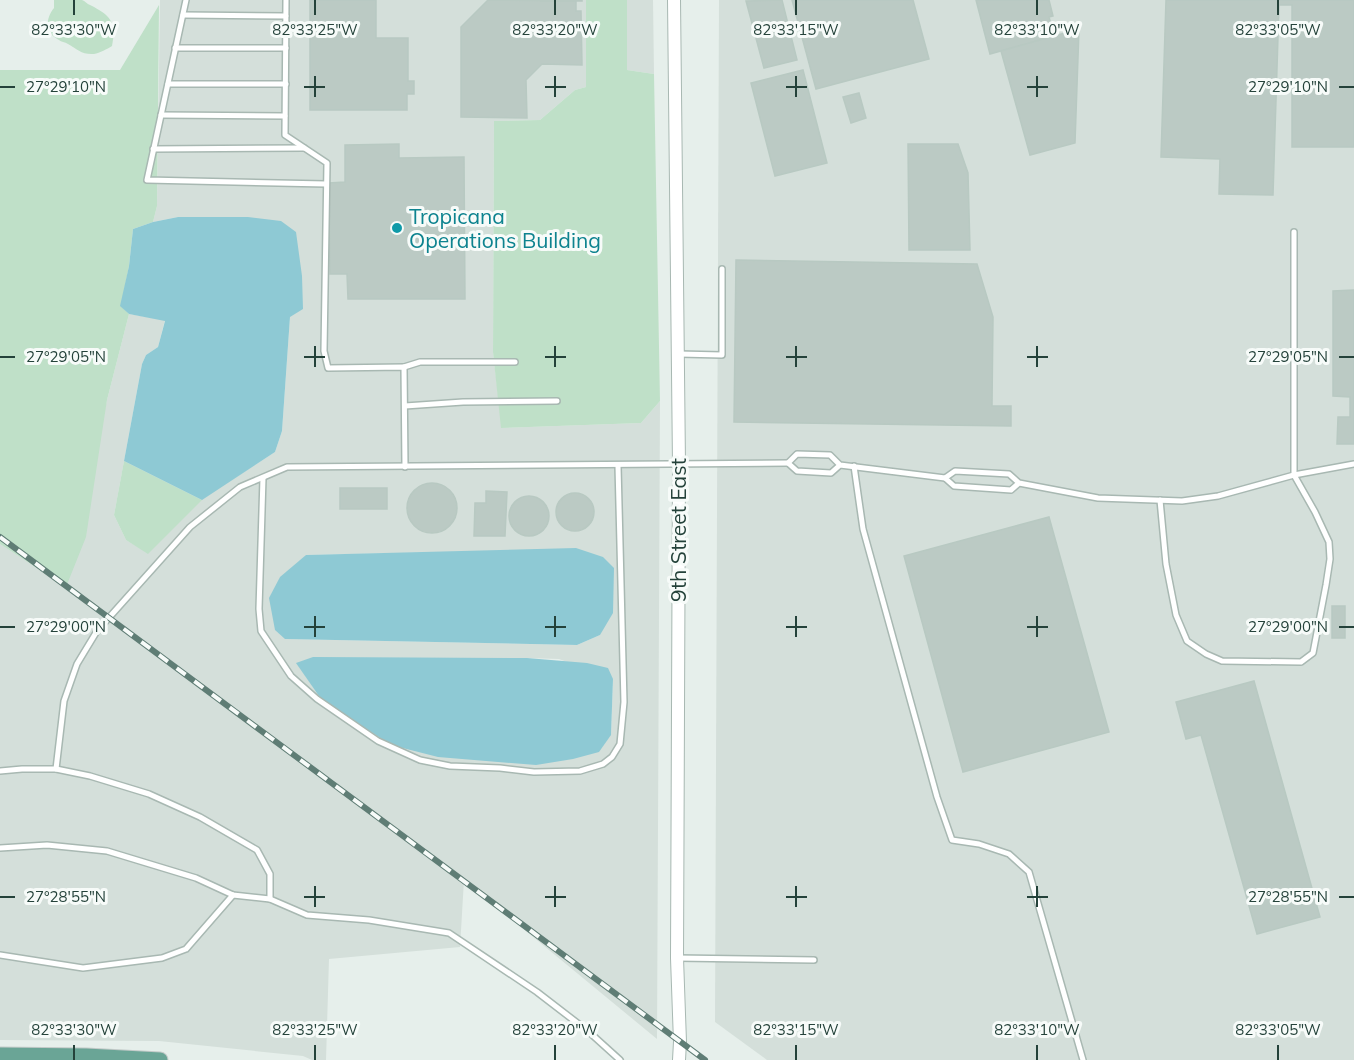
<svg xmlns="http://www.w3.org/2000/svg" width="1354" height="1060" font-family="Mulish,sans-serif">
	<rect width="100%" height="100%" fill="#e6efeb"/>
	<g fill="#d4dfda" fill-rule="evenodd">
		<path d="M160,0H586V87L575,90L540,120L494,121L493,352L502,428L641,423L660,401L657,1039L464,880L460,947L329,959L326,1060H312L303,1056L159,1041L0,1040V544L65,586L107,400L129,314L165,320L158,347L146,355L142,364L114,515L126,540L148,553L196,503L275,452L282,431L290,317L248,217H178L153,222L157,206ZM543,550L600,635L577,645L285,639L306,555ZM527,658L559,659L613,679L611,735L321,699L297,663Z"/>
		<path d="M627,0H653L654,74L627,70Z"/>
		<path d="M719,0H1354V1060H767L715,1022Z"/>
	</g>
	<g fill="#bfe0c8">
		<path d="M54,0C61,0 75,0 82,0C85,1 87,4 90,5C110,15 117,22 112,46C107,49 100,53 94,54C82,55 77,49 68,44C65,42 61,42 59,40C45,33 45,19 54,8Z"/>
		<path d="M586,0H627V70L654,74L660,401L641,423L501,428L493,352L494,121L540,120L575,90L586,87Z"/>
		<path d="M159,5L157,206L153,222L133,229L129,266L121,306L129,314L107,400L86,537L66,587L0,544V70H120Z"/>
		<path d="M124,461L202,500L148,554L126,540L114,515Z"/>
	</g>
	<g fill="#8ec9d4">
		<path d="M178,217H248L281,221L296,232L302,276L303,309L290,317L282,431L275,452L202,500L124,461L142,364L146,355L158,347L165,321L129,314L120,306L129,266L133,229L153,222Z"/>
		<path d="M576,548L603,557L614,568L613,613L600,635L577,645L285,639L275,630L269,598L280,577L306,555Z"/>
		<path d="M313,657L527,658L587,663L608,668L613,679L611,735L599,752L573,759L536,765L438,757L391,745L321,699L296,663Z"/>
	</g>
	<g fill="#bbcac4" stroke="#b8c9c2" stroke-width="1.5">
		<path d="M310,0H376V38H408V81H414V94H407V110H310Z"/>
		<path d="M488,0L576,1V11H581L582,65L542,64L526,80L527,118L461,117V27Z"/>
		<rect x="541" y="0" width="41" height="1"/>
		<path d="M782,0L797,60L764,68L746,1Z"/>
		<path d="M792,0H913L929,59L816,89Z"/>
		<path d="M976,0H1049L1053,16L1049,17L1054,36L990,54Z"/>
		<path d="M1166,0H1354V147H1292V5H1279L1273,195L1219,194L1220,159L1161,157Z"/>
		<path d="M1079,29L1075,143L1030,155L1001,51Z"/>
		<path d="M803,70L827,163L775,176L751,83Z"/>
		<path d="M859,93L866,118L851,123L843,97Z"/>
		<path d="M399,144V158L464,157L465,299H348L347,274H330L329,183L345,182V145Z"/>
		<path d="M908,144H958L968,173L970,250H909Z"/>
		<path d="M736,260L977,264L993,317L992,406H1011V426L734,422Z"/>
		<path d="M1354,290V444H1337L1338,417H1350V397L1333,396V291Z"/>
		<circle cx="432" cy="508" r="25"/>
		<rect x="340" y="488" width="47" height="21"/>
		<path d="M486,491L507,492L505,536H474L475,503H486Z"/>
		<circle cx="575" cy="512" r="19"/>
		<circle cx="529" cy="516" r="20"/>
		<path d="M1049,517L1109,732L963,772L904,556Z"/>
		<rect x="1332" y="606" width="13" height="32"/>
		<path d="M1254,681L1320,917L1257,934L1201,735L1186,739L1176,702Z"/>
	</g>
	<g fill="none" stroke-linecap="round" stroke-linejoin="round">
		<defs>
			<g id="service">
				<path d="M186,0L147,180L326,184"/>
				<path d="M286,0L285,135L327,163L324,351L328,368L404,367L405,467"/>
				<path d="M183,15L286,16"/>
				<path d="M175,48H286"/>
				<path d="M168,84H286"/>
				<path d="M161,115L285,116"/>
				<path d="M153,149L304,148"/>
				<path d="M679,354L722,355V269"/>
				<path d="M404,367L420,362H515"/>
				<path d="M405,406L463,402L557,401"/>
				<path d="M840,465L831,473L797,471L788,463L797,454L830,455L840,465L945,478"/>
				<path d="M854,466L863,529L937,797L952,840L979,844L1009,854L1029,872L1083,1060"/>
				<path d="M263,478L259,609L261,631L291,676L317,699L378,741L420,760L450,766L500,768L534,772L580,771L603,764L612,757L620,744L624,702L618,466"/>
				<path d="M1019,483L1011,490L954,486L945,478L955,471L1009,474L1019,483L1098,498L1182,501L1218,496L1294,475L1354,464"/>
				<path d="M1160,500L1166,564L1176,615L1187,641L1206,654L1222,661L1301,662L1313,653L1326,585L1330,559L1329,542L1315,512L1294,475V232"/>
				<path d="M56,769L90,776L149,794L200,817L257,850L270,874V899"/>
				<path d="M0,771L22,769H56L64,701L77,664L97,631L190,527L240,487L287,467L788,463"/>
				<path d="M0,848L47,845L107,851L196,878L233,895L270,899L307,915L369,920L449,933L537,992L589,1032L620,1060"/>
				<path d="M0,955L83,968L162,958L186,949L233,895"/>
				<path d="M677,958L814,960"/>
			</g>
			<path id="tertiary" d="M674,0L679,465L677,958L680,1042L679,1060"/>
			<path id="primary" d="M0,1055L86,1056L160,1060"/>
		</defs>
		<use href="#service" stroke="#a8b8b2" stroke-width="8"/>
		<use href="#tertiary" stroke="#a8b8b2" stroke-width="14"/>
		<use href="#primary" stroke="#c2cac8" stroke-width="17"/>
		<use href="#service" stroke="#fff" stroke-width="5"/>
		<use href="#tertiary" stroke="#fff" stroke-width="12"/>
		<use href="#primary" stroke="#6aa596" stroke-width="15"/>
		<defs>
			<path id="rail" d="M0,537L705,1060"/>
		</defs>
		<use href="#rail" stroke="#5f7d75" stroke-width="6"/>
		<use href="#rail" stroke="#f7fbf9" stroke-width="4" stroke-dasharray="11" stroke-linecap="butt"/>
	</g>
	<path fill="none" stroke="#24423a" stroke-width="2" d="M74,0V15M315,0V15M555,0V15M796,0V15M1037,0V15M1278,0V15M315,76V97M555,76V97M796,76V97M1037,76V97M0,87H15M304,87H325M545,87H566M786,87H807M1027,87H1048M1339,87H1354M315,346V367M555,346V367M796,346V367M1037,346V367M0,357H15M304,357H325M545,357H566M786,357H807M1027,357H1048M1339,357H1354M315,616V637M555,616V637M796,616V637M1037,616V637M0,627H15M304,627H325M545,627H566M786,627H807M1027,627H1048M1339,627H1354M315,886V907M555,886V907M796,886V907M1037,886V907M0,897H15M304,897H325M545,897H566M786,897H807M1027,897H1048M1339,897H1354M74,1045V1060M315,1045V1060M555,1045V1060M796,1045V1060M1037,1045V1060M1278,1045V1060"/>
	<circle fill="#0f9aa8" stroke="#f7fbf9" stroke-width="2" cx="397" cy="228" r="6"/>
	<g text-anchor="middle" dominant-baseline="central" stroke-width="6" stroke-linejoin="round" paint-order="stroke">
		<g font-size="21" fill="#0d838f" stroke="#f7fbf9" text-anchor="start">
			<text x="409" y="216">Tropicana<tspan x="409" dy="24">Operations Building</tspan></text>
		</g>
		<g font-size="21" fill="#24423a" stroke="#f7fbf9">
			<text transform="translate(678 530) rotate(-90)">9th Street East</text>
		</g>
	</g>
	<g font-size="15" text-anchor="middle" fill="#24423a" stroke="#f7fbf9" stroke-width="6" stroke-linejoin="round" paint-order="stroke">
		<text x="74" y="35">82°33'30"W</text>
		<text x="315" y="35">82°33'25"W</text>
		<text x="555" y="35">82°33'20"W</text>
		<text x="796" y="35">82°33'15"W</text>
		<text x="1037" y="35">82°33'10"W</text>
		<text x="1278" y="35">82°33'05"W</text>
		<text x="66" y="92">27°29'10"N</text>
		<text x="1288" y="92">27°29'10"N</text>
		<text x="66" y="362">27°29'05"N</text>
		<text x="1288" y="362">27°29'05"N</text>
		<text x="66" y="632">27°29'00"N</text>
		<text x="1288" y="632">27°29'00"N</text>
		<text x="66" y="902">27°28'55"N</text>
		<text x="1288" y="902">27°28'55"N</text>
		<text x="74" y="1035">82°33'30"W</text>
		<text x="315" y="1035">82°33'25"W</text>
		<text x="555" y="1035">82°33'20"W</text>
		<text x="796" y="1035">82°33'15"W</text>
		<text x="1037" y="1035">82°33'10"W</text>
		<text x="1278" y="1035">82°33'05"W</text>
	</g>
</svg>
